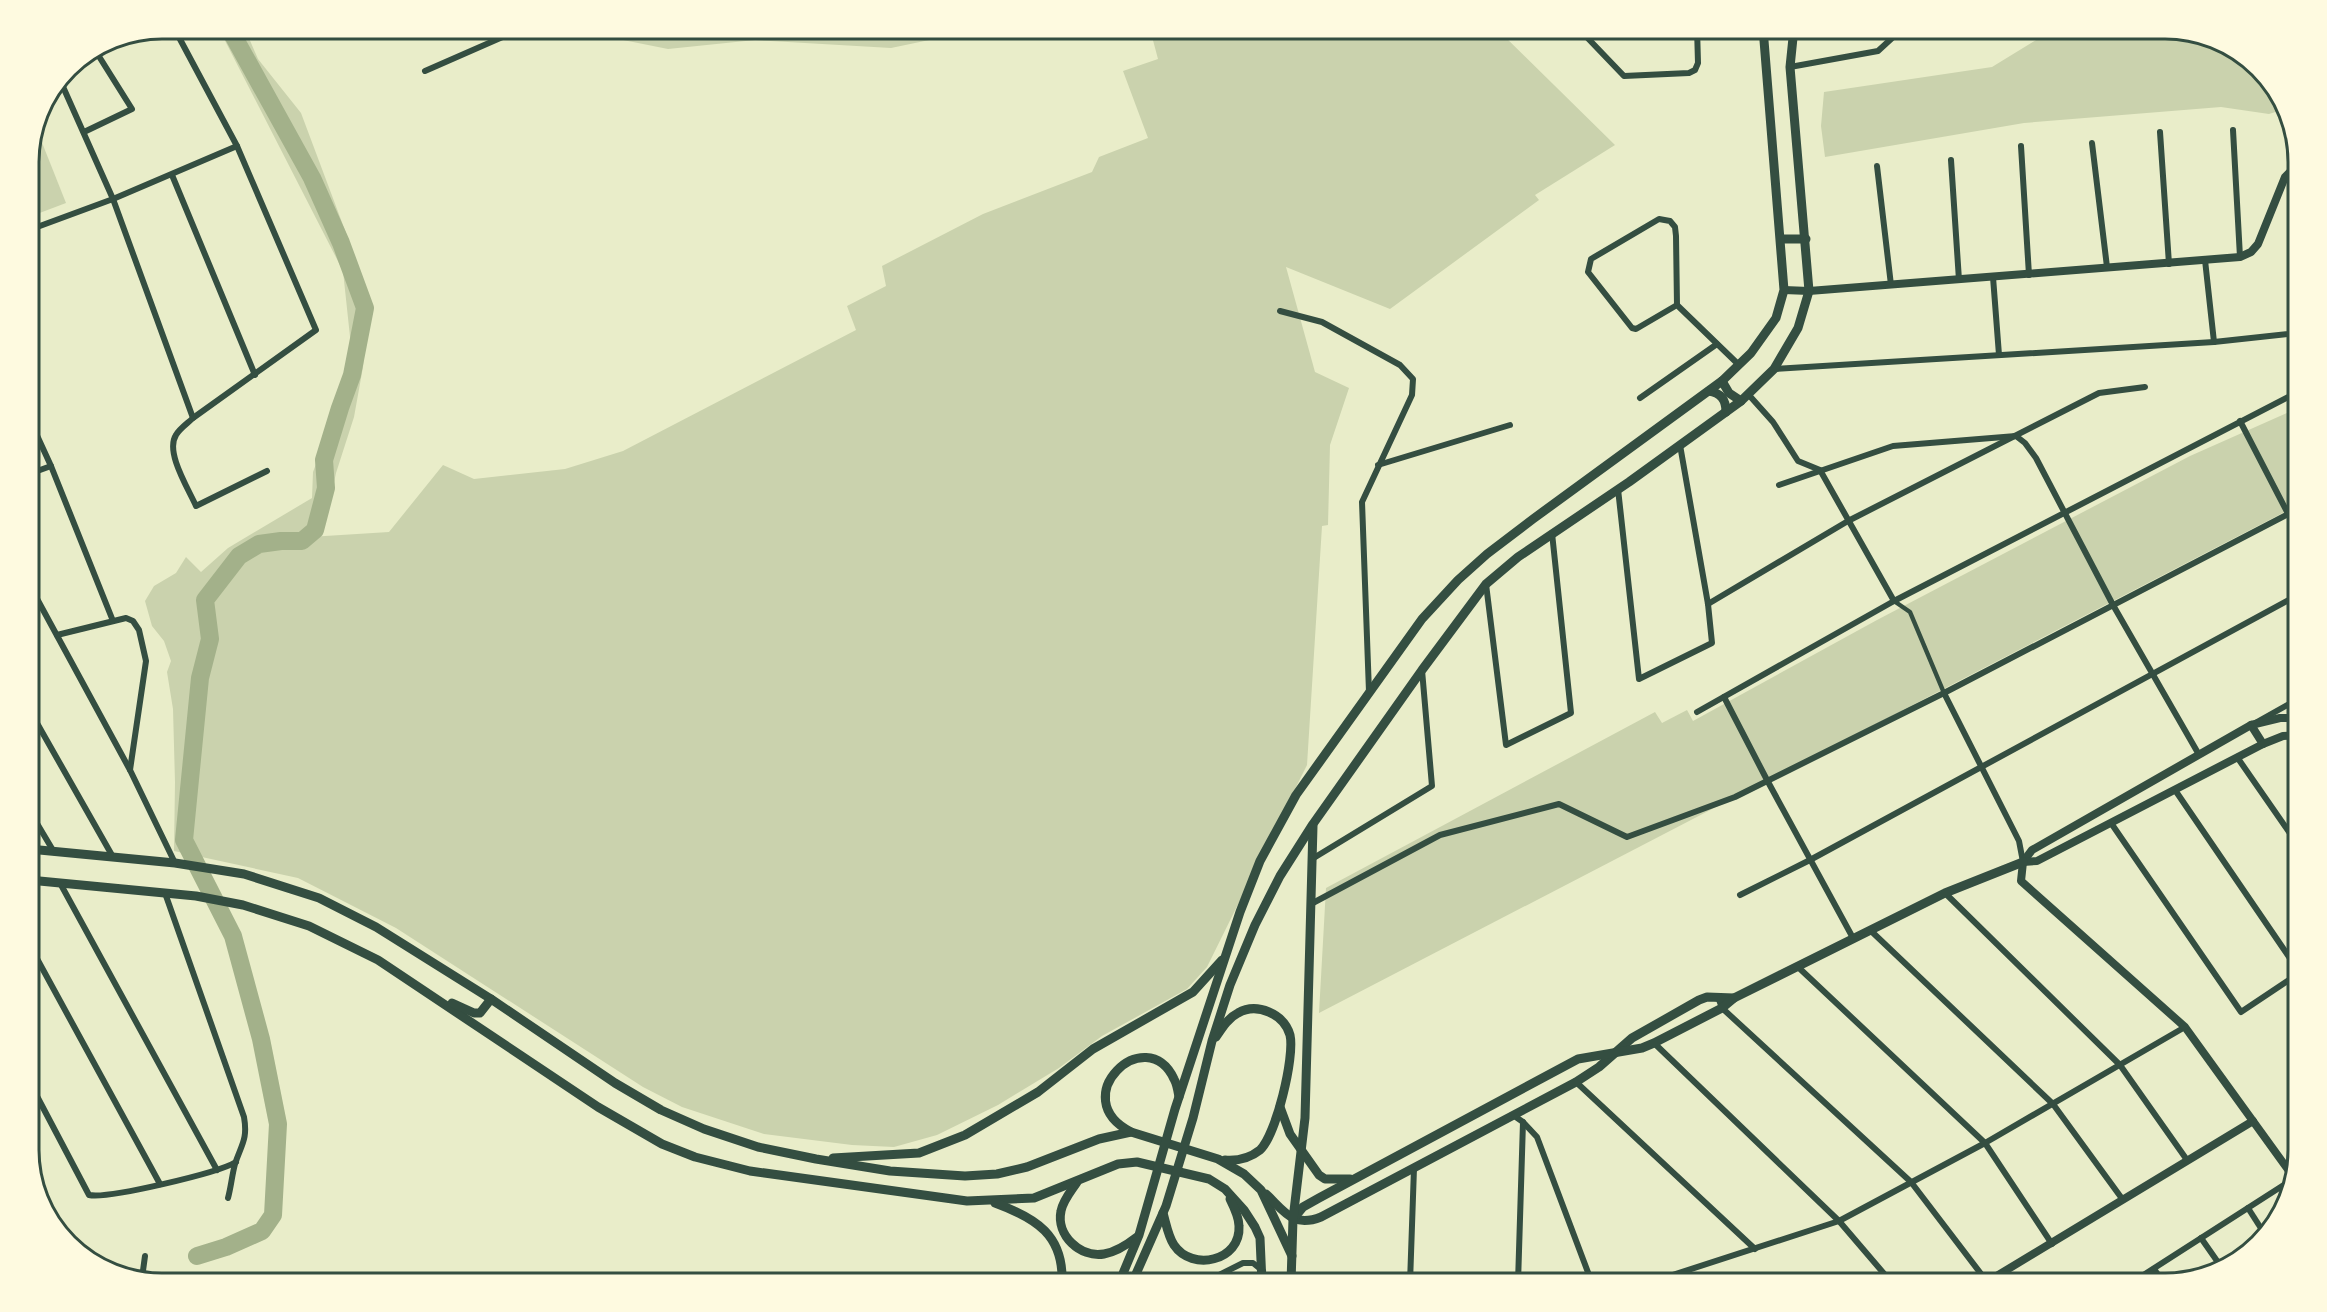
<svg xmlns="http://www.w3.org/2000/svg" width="2327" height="1312" font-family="'DejaVu Sans',sans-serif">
	<rect width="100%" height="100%" fill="#e9edc9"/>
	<g fill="#cad2ad">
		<path d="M625,28H982V29L891,48L755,40L668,49L603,36Z"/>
		<path d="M219,29H245L258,59L301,113L346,233L368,315L363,367L354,417L336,473L329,506L309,537L389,532L443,465L474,479L565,469L623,451L856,330L847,306L886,286L882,266L983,214L1092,172L1099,157L1148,138L1123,71L1158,59L1150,29H1497L1615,145L1535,195L1539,200L1390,309L1286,267L1315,372L1349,388L1330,445L1328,525L1322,526L1307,765L1299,781L1207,967L1187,989L1102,1036L1059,1068L998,1105L937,1135L894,1147L852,1145L764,1134L682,1107L643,1087L396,928L298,878L174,851L175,782L173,709L167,672L171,661L164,641L152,626L145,601L154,586L176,573L186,557L201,572L228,548L312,498L313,472L327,435L351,346L343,271Z"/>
		<path d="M2165,29L2231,46L2280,95L2285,109L2269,114L2221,107L2024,123L1825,157L1821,126L1824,92L1992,67L2054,29Z"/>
		<path d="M35,125L66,203L29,217V154Z"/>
		<path d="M2298,408V505L1319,1013L1326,888L1655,712L1662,723L1687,710L1693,721L1877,620L2190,456Z"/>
	</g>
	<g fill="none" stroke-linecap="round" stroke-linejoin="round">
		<path stroke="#a3b18a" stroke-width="18" d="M197,1256L226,1247L262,1231L273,1215L278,1124L261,1039L233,936L184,840L200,678L210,639L205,600L239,556L259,544L281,541H302L315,530L326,488L324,460L340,408L352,375L365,308L341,243L312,178L229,28"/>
		<path stroke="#344e41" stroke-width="4.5" d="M1894,601L1910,612L1944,693"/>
		<g stroke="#344e41" stroke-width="6">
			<path d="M174,28L237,146L316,330L193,418C188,423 180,428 176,435C165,452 188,488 196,506L267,471"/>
			<path d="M1578,28L1624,76L1689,73L1695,70L1698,63L1697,28"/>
			<path d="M1790,67L1878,51L1903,28"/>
			<path d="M425,71L523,28"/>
			<path d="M60,80L113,199L193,418"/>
			<path d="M2233,130L2240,257"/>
			<path d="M84,132L132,109L95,50"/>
			<path d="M2160,132L2169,264"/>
			<path d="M2092,143L2107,267"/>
			<path d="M2021,146L2029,275"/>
			<path d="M1951,160L1959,280"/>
			<path d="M1877,166L1891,285"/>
			<path d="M172,175L255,375"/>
			<path d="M29,230L113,199L237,146"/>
			<path d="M2205,260L2214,342"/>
			<path d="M1993,277L1999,355"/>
			<path d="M1677,305L1636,329L1632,328L1588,272L1591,259L1659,219L1670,221L1675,227L1676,236L1677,305L1739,365"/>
			<path d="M1280,311L1322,322L1400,365L1413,379L1412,395L1362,502L1369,692"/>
			<path d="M1774,369L2214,342L2288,334L2298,330"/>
			<path d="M1748,394L1773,422L1798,461L1820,470L1894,601"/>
			<path d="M1640,398L1717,344"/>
			<path d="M29,418L51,466L113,621"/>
			<path d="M2240,421L2298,533"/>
			<path d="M1378,465L1510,425"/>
			<path d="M29,474L51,466"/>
			<path d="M1779,485L1893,446L2016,436L2025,443L2036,458L2113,605L2198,753"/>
			<path d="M1618,489L1639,679L1712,643L1708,604L1680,445"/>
			<path d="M29,584L130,770L175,863"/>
			<path d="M1486,584L1506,745L1571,713L1552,533"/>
			<path d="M1708,604L1848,521L2099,393L2145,387"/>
			<path d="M57,635L126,618L133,621L139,630L146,661L130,770"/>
			<path d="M1944,693L2019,841L2023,862"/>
			<path d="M1724,697L1767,780L1853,938"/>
			<path d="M29,709L113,857"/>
			<path d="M1697,712L1894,601L2298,392"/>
			<path d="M2257,722L2298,699"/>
			<path d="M2237,757L2298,845"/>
			<path d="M2175,790L2298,970"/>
			<path d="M29,810L54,852"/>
			<path d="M2111,823L2241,1012L2298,974"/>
			<path d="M1312,859L1432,786L1422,670"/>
			<path d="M60,883L217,1170"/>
			<path d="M165,893L244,1117C248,1140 241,1145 235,1164C232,1175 231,1187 228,1198"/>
			<path d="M1945,893L2120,1065L2187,1160"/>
			<path d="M1740,895L1810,860L2298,595"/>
			<path d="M1311,904L1440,835L1559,804L1627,837L1735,797L1944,693L2298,509"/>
			<path d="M1870,930L2053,1104L2123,1200"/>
			<path d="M29,944L160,1184"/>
			<path d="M1798,967L1985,1143L2052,1244"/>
			<path d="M1718,997L1722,1008L1911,1182L1988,1283"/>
			<path d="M1654,1043L1839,1221L1892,1283"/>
			<path d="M29,1081L89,1195C108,1199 218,1173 236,1162"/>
			<path d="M1576,1082L1755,1249"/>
			<path d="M1513,1115L1523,1122L1537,1137L1592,1283"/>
			<path d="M2248,1208L2264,1233"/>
			<path d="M2201,1238L2222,1268"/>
			<path d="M2154,1269L2164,1283"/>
			<path d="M142,1278L145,1256"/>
			<path d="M1203,1283L1243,1263H1253L1263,1271"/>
			<path d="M1410,1283L1414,1168"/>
			<path d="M1518,1283L1523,1122"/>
			<path d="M1648,1283L1839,1221L1985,1143L2185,1027"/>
			<path d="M2131,1283L2290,1181"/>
		</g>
		<g stroke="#344e41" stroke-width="8">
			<path d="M1784,290L1809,291L2240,257L2251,252L2258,244L2285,177L2298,164"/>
			<path d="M2251,725L2263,744"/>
			<path d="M2023,862L2021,881L2185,1027L2292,1175"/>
			<path d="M2023,862L2032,850L2251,725L2280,718H2298"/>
			<path d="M2023,862L2037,861L2263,744L2283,736L2298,735"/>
			<path d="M1985,1283L2253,1121"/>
		</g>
		<g stroke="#344e41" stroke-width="9">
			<path d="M561,28H576"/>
			<path d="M1781,239H1806"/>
			<path d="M1722,381L1729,393L1741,401"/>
			<path d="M1709,391C1721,393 1726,400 1726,412"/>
			<path d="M29,849L175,863L244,874L319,898L376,927L491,999L615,1083L661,1110L704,1129L758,1147L816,1159L890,1171L965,1176L997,1174L1027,1167L1099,1139L1131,1132L1218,1159L1244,1174L1261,1190L1292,1256"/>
			<path d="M29,880L196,896L243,905L309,926L378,960L598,1107L662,1144L695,1157L750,1171L967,1201L1034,1198L1118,1164L1137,1162L1209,1179L1225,1189L1244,1210L1255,1227L1260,1238L1262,1283"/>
			<path d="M452,1003L474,1013H480L491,999"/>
			<path d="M1216,1037C1222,1028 1228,1018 1238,1013C1257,1002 1284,1014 1290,1035C1295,1057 1276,1135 1260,1150C1250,1158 1238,1161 1225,1160"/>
			<path d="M1280,1107L1290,1134L1319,1175L1325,1179H1350"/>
			<path d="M1131,1132C1064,1098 1146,1020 1174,1079C1177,1084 1178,1091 1179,1097"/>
			<path d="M833,1158L919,1153L965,1135L1038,1092L1093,1049L1193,992L1222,960"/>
			<path d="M1077,1182C1072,1190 1063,1200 1061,1211C1056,1235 1080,1258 1104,1254C1116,1252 1128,1244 1137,1237"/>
			<path d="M1266,1194C1285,1212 1293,1228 1321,1217L1576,1082L1599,1067L1632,1038L1699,1000L1707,997L1734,998"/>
			<path d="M995,1203C1036,1218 1064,1235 1062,1283"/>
			<path d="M1163,1213C1166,1223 1168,1236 1174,1245C1192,1272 1241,1261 1239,1226C1239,1217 1234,1207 1230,1199"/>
			<path d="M1293,1219L1303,1207L1319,1198L1578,1059L1642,1048L1654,1043L1722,1008L1734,998L1945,893L2023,862"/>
			<path d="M1119,1283L1139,1235L1175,1109L1240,912L1260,861L1296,795L1422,619L1458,580L1487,554L1533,519L1722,381L1751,353L1776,318L1784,290L1763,28"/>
			<path d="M1132,1283L1166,1206L1193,1118L1212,1041L1230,985L1255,925L1280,876L1313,824L1422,670L1486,584L1518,557L1629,482L1741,401L1774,369L1798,328L1809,291L1790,67L1794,28"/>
			<path d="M1291,1283L1293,1219L1305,1118L1313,826"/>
		</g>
	</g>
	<path d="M0 0H2327V1312H0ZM162 39H2165A123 123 0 0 1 2288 162V1150A123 123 0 0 1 2165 1273H162A123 123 0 0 1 39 1150V162A123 123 0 0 1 162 39Z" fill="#fefae0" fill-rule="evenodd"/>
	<path fill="none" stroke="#344e41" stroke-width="3" d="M162 39H2165A123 123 0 0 1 2288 162V1150A123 123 0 0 1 2165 1273H162A123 123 0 0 1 39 1150V162A123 123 0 0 1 162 39Z"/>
</svg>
